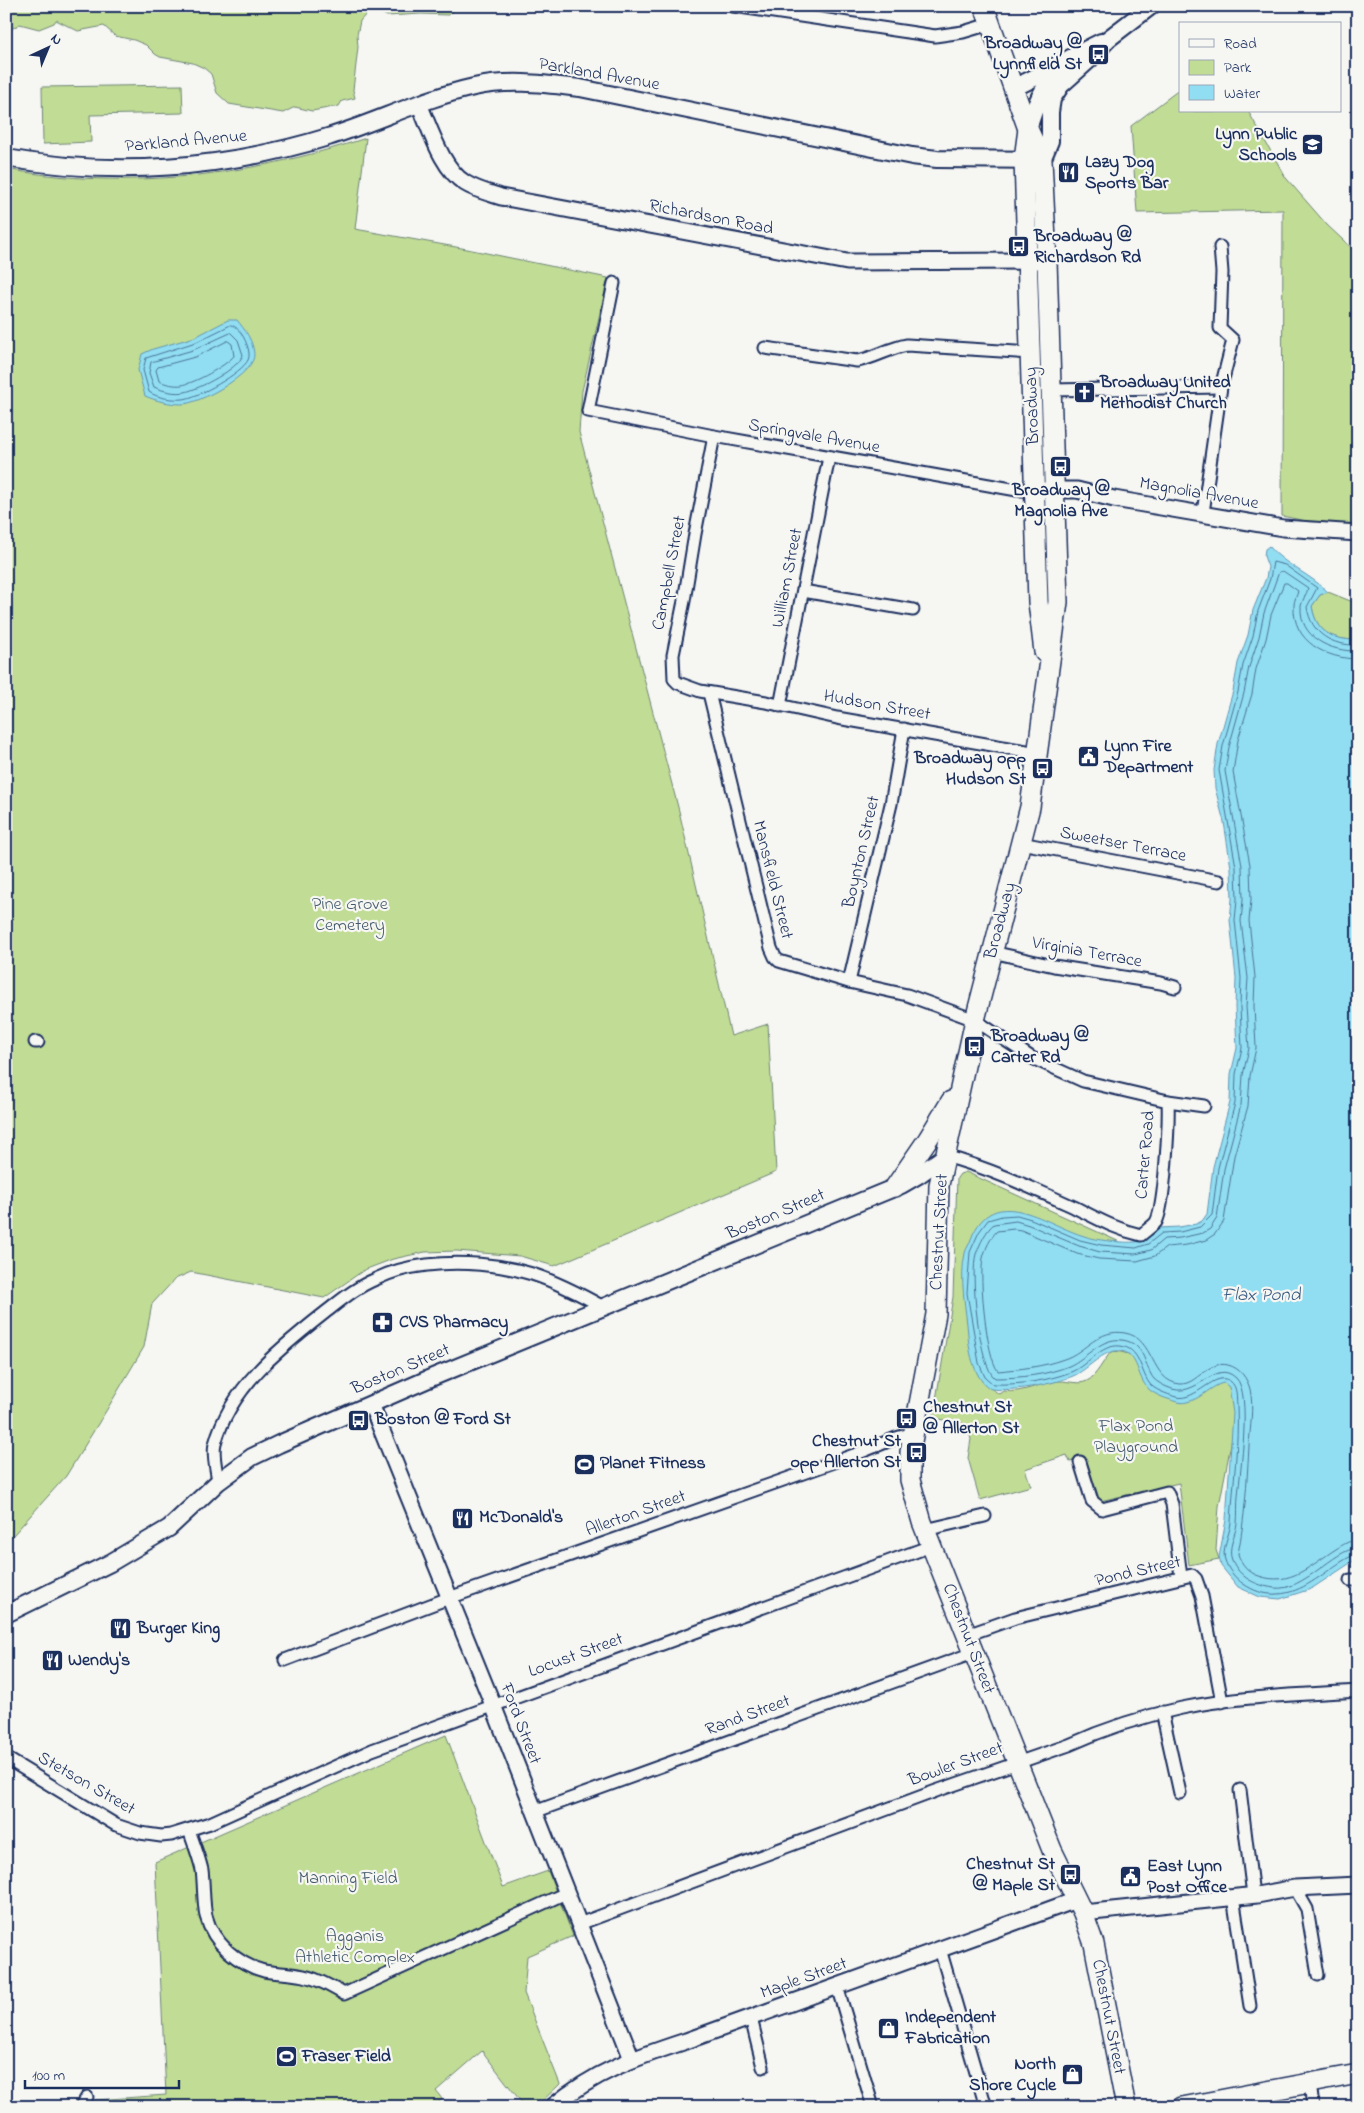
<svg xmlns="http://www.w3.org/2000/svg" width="1364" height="2113" font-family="'Indie Flower',sans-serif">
	<rect width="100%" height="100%" fill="#f6f6f2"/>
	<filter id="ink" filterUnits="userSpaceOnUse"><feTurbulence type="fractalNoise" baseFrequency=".02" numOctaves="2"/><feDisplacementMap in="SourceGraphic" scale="10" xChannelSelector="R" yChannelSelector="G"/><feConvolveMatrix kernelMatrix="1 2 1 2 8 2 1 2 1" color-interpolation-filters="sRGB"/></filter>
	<g filter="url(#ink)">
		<g fill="#c1dc94" stroke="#6e8679">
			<path d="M6,6H453L455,10L448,15L421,14L387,16L381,13L368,12L360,21L357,35L358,47L353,90L355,98L342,101L339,106L312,111L295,107L283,113L229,104L217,93L211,74L204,68L193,63L160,57L155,54L146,45L134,40L115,36L104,26L78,31L56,20L54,23L39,29L20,24L6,32Z"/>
			<path d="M182,85L183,113L90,115L91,142L43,144L42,87Z"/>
			<path d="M1180,89V111H1248L1286,178L1327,225L1358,254V525L1311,522L1282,516L1283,210L1137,213L1131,126Z"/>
			<path d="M366,138L355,229L467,249L608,278L582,391L579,432L679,811L731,1036L768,1024L776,1172L554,1266L520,1256L457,1251L425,1252L393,1259L364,1270L324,1298L191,1272L175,1279L152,1304L144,1347L106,1411L66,1476L6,1543V169C128,191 249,176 366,138Z"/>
			<path d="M1328,592L1358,604V640C1333,640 1316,633 1312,606L1320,595Z"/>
			<path d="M966,1172L1122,1243L992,1389L999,1394L1003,1391C1024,1394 1040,1382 1060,1381C1069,1381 1079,1385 1087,1381C1096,1377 1104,1359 1112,1351L1121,1352L1215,1377L1238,1389L1233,1433L1219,1506L1216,1550L1219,1559L1189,1565L1179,1483L1100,1501L1085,1457L1070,1462L1067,1455L1025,1469L1031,1486L980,1500L968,1458L971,1439L966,1424L933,1418L953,1297L957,1178L960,1174Z"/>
			<path d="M446,1735L503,1887L548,1871L573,1936L527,1956L524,1993L560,2084L536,2107H525L482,2051L436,2091L442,2099L434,2107H92L95,2100L166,2095L155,1862Z"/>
		</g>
		<g fill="#91ddf1" stroke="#6297b6">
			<path d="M228,320H237C245,330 253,340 254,354C256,373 199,404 182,404C169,404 157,401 145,396L138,370L142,354L153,349L195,337Z"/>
			<path d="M1269,546C1284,565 1309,573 1328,592L1320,595L1312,606C1316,633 1333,640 1358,640V1558L1311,1589L1280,1599L1260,1597L1238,1587L1221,1566L1219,1557L1226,1520L1233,1413L1229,1387L1224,1383L1220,1384C1208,1389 1200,1399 1187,1402C1181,1404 1174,1401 1168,1399C1161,1397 1150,1392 1146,1386C1137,1375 1137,1352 1120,1351C1103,1349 1088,1370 1073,1376C1054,1384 1012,1392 991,1389C975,1381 969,1352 968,1335C966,1308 959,1280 965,1253C966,1248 970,1244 971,1239C993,1182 1044,1223 1081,1235C1095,1240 1108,1241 1122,1242C1139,1243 1148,1241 1159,1228L1179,1227L1196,1224L1202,1221L1207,1214L1213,1167L1230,1102L1231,1074L1237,1048L1235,1007L1236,978L1230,920L1232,899L1231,868L1224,822L1215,788L1214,770L1218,744L1233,691L1238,663L1248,635L1253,610L1266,578L1268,567L1264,556L1265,549Z"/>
		</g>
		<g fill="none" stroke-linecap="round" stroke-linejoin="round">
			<g stroke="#4a7599" stroke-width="1">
				<path d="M231,325C236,326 241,332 244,338C247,344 251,354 248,360C242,373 197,398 183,399C172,400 158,398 149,392L143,370L146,358L196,342Z"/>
				<path d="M231,333L238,340L243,355C238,369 199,389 185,392C175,394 163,391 154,387L149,373L151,362L193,350Z"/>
				<path d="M228,341L232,344L234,356C225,366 195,383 182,385C175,386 166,384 159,381L156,370L158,367L195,357Z"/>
				<path d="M1358,645C1332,646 1311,634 1307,607L1317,588L1285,565L1273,562L1270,579L1258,611L1253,636L1243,665L1238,692L1223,746L1219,770L1236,867L1237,900L1235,920L1241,978L1240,1007L1242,1048L1236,1074L1235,1103L1218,1168L1212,1215L1200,1227L1180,1232L1162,1233L1148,1244L1136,1248L1101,1245L1080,1240L1031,1219L1017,1215L1002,1216L988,1220L979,1232L970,1252L967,1293L979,1363L985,1377L993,1384C1019,1385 1047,1381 1071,1372C1088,1365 1101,1344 1120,1346C1140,1348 1140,1370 1149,1383C1154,1390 1167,1394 1176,1397C1196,1402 1215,1370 1230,1381C1238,1387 1236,1397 1237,1406C1239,1443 1233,1484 1231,1522C1230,1535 1220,1550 1226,1563C1234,1582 1257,1596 1278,1594C1302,1593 1322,1574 1341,1562C1346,1559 1352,1555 1358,1554"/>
				<path d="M1358,651C1331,652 1299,638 1301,606C1302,600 1307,594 1308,588L1283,571L1279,572L1264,613L1259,637L1249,667L1244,693L1229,747L1225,771L1242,866L1243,900L1241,921L1248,978L1246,1007L1249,1048L1243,1075L1241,1105L1224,1169L1217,1218L1210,1229L1203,1233L1180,1238L1164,1239L1151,1250L1136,1254L1100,1252L1079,1246L1029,1225L1016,1221L994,1224C986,1230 980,1244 976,1254C970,1273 979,1367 995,1378C1019,1378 1047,1375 1069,1366C1087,1358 1101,1337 1122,1340C1146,1343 1144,1367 1154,1379C1157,1382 1164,1386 1167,1387C1197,1402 1214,1357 1236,1378C1252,1393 1240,1473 1238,1496C1237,1505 1238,1514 1237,1523C1236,1534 1227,1549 1232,1560C1240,1578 1255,1585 1274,1588C1304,1592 1333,1549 1358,1548"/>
				<path d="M1358,659C1327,659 1292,642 1294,605C1294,600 1297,596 1298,591L1287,583H1284L1271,615L1266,639L1256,669L1252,694L1238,740L1233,772L1250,865L1251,900L1249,921L1255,977L1254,1006L1256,1048L1250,1076L1248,1106L1234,1156L1224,1221L1215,1234L1206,1240L1187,1245L1167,1247L1155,1256L1137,1261L1099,1259L1077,1254L1021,1230L1014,1229L997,1231C991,1237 985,1249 983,1258C979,1277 986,1356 998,1371C1020,1369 1042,1367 1064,1359C1086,1352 1098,1328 1125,1333C1155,1338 1150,1381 1180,1384C1197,1385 1207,1360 1228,1365C1240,1368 1247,1378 1250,1389C1254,1408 1250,1427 1249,1446C1247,1482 1245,1518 1238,1554C1241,1564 1249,1573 1259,1576C1290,1587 1311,1565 1336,1549C1343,1545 1349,1540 1358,1540"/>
			</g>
			<defs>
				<g id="minor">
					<path d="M733,6L935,36L963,32L990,24"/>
					<path d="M614,283L588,411L714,436L1017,490H1035"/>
					<path d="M765,348L857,361C875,358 889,348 907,345L1031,353"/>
					<path d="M1051,390L1221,387"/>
					<path d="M714,436L695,534L684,601L673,655L674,679L678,683L700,691L766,702L837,718L1038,753"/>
					<path d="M1203,513L1221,387L1233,340L1220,328L1222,272L1220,247"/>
					<path d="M803,591L913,610"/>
					<path d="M709,693L771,948L775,957L779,961L849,982L907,995L975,1020L1032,1058L1083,1081L1168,1101C1169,1121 1165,1206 1156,1222C1153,1226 1145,1231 1141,1235C1115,1229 1098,1219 1074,1207C1032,1188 989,1168 945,1156"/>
					<path d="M780,706L829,457"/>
					<path d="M1021,843L1219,881"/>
					<path d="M992,952L1054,966L1161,983L1175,987"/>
					<path d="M849,982L891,804L904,729"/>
					<path d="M35,1042H38"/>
					<path d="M1168,1101L1204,1106"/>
					<path d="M1080,1462L1092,1501L1102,1509L1167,1492L1172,1504L1181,1577"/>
					<path d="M218,1482C217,1471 212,1455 215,1444C230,1388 279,1349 322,1315C339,1302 356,1287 376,1279C392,1271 410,1267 427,1265C460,1261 500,1264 532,1274C557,1282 582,1295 605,1308"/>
					<path d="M925,1530L985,1516"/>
					<path d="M1350,1580H1358"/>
					<path d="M967,1635L1015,1618L1192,1575L1196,1579L1202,1596L1222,1702"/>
					<path d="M285,1660L449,1598L854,1455L896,1438L914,1433"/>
					<path d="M1162,1712L1180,1793"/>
					<path d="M6,1758L116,1825L140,1833L161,1836L171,1835L210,1823L372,1750L931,1546"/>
					<path d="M1240,1790L1253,1895"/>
					<path d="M534,1812L973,1653"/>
					<path d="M189,1830C194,1844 199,1857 202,1870C204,1885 203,1901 206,1916C213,1943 238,1964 264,1971C275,1973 287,1973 298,1975C315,1977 330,1986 344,1994L566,1893"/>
					<path d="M1295,1888L1307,1909L1318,1975"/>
					<path d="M1233,1897L1250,2006"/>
					<path d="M579,1924L936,1791L1069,1745C1104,1729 1144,1716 1182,1708C1239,1696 1299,1695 1358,1691"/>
					<path d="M940,1949L986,2107"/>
					<path d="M837,1986L873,2107"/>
					<path d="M751,2018L763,2067"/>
					<path d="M1310,2083L1313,2107"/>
					<path d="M81,2107L87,2097"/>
				</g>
				<g id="tertiary">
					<path d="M419,104C430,128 442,169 465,183C476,190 489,193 501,197L847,262L1037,261"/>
					<path d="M1035,490H1077L1114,499L1283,528L1358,533"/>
					<path d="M371,1404L489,1695L632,2059"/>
					<path d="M1083,1913L1257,1895L1295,1888L1358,1885"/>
					<path d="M552,2107C596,2071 634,2058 686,2041L1076,1900"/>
				</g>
				<g id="secondary">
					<path d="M1013,88C1044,75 1071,56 1101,42"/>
					<path d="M1028,129C1035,107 1041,87 1059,71"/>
					<path d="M6,158C113,177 224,169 328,137C377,122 424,98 474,87C509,79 545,84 580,88L912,156L937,159L1042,160L1050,141V112L1052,99L1061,85L1090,59L1108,39L1151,6"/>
					<path d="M6,1614L110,1563L169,1528L218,1482L252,1457L279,1444L433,1377L901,1185L920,1174L945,1156"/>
				</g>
				<g id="primary">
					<path d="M984,6L1028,129L1042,160L1047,261L1058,602L1030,807L975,1020L939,1185L936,1314L910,1452V1480L922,1522L1052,1850L1083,1913L1094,1944L1126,2107"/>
					<path d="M1028,129L1024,159L1038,602L1044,652"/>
					<path d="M895,1187L928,1139L951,1101"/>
					<path d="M1182,2107L1358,2074"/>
				</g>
			</defs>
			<use href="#minor" stroke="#1b2f5e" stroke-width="15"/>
			<use href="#tertiary" stroke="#1b2f5e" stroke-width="19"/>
			<use href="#secondary" stroke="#1b2f5e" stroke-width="20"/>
			<use href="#primary" stroke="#1b2f5e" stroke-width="22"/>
			<use href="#minor" stroke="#f6f6f2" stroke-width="11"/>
			<use href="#tertiary" stroke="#f6f6f2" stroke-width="15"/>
			<use href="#secondary" stroke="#f6f6f2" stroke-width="16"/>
			<use href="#primary" stroke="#f6f6f2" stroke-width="19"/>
		</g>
	</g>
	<defs>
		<symbol id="bus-square" viewBox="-11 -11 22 22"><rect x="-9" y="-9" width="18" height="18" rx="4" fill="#1b2f5e" stroke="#f6f6f2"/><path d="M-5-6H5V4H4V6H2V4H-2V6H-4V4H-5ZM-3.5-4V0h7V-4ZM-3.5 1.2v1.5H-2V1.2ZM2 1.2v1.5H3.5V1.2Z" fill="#fff"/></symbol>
		<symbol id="school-square" viewBox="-11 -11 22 22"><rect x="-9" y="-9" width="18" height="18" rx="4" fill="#1b2f5e" stroke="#f6f6f2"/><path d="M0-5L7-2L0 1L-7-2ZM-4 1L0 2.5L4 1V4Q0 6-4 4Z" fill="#fff"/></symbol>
		<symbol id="restaurant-square" viewBox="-11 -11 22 22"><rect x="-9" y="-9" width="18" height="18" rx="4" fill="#1b2f5e" stroke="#f6f6f2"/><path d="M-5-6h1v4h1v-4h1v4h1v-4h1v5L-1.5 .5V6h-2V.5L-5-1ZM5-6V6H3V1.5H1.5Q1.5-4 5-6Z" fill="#fff"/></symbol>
		<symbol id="church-square" viewBox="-11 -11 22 22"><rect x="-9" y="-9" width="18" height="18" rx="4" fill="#1b2f5e" stroke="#f6f6f2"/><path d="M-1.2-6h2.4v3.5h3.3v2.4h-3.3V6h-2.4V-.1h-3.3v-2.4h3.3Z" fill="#fff"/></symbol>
		<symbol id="civic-square" viewBox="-11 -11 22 22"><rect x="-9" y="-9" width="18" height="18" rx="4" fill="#1b2f5e" stroke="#f6f6f2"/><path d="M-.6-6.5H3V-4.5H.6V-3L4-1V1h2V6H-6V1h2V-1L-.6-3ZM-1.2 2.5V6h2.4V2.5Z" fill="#fff"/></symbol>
		<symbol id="pharmacy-square" viewBox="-11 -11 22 22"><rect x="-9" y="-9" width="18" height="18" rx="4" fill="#1b2f5e" stroke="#f6f6f2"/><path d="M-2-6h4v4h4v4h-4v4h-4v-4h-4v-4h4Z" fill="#fff"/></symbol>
		<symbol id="stadium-square" viewBox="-11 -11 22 22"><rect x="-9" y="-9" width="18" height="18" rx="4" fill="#1b2f5e" stroke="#f6f6f2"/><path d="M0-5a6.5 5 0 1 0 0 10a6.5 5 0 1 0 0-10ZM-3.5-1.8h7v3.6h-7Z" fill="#fff"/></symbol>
		<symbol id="shop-square" viewBox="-11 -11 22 22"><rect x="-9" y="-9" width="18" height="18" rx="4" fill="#1b2f5e" stroke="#f6f6f2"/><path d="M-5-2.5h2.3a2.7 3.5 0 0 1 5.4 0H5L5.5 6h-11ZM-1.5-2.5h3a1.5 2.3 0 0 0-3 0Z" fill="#fff"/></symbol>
	</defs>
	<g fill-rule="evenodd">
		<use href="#bus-square" x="1086" y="42" width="25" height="25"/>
		<use href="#school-square" x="1300" y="132" width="25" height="25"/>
		<use href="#restaurant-square" x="1056" y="160" width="25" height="25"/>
		<use href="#bus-square" x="1006" y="234" width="25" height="25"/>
		<use href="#church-square" x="1072" y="380" width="25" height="25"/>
		<use href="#bus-square" x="1048" y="454" width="25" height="25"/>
		<use href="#civic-square" x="1076" y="744" width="25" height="25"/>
		<use href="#bus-square" x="1030" y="756" width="25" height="25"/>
		<use href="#bus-square" x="962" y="1034" width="25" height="25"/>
		<use href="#pharmacy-square" x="370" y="1310" width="25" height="25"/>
		<use href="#bus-square" x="894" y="1406" width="25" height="25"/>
		<use href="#bus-square" x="346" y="1408" width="25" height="25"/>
		<use href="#bus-square" x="904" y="1440" width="25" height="25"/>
		<use href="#stadium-square" x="572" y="1452" width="25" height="25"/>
		<use href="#restaurant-square" x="450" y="1506" width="25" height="25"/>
		<use href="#restaurant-square" x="108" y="1616" width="25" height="25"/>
		<use href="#restaurant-square" x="40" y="1648" width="25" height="25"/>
		<use href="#bus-square" x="1058" y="1862" width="25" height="25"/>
		<use href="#civic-square" x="1118" y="1864" width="25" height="25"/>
		<use href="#shop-square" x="876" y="2016" width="25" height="25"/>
		<use href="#stadium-square" x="274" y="2044" width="25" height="25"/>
		<use href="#shop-square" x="1060" y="2062" width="25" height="25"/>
	</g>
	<g text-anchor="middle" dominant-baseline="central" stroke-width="4.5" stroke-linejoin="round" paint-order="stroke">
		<g font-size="18" font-weight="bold" fill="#1b2f5e" stroke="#f6f6f2" text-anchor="start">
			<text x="1082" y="44" text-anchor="end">Broadway @<tspan x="1082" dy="21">Lynnfield St</tspan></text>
			<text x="1297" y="135" text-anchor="end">Lynn Public<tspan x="1297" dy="21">Schools</tspan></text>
			<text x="1085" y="163">Lazy Dog<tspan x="1085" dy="21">Sports Bar</tspan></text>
			<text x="1034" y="237">Broadway @<tspan x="1034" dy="21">Richardson Rd</tspan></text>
			<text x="1100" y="383">Broadway United<tspan x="1100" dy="21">Methodist Church</tspan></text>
			<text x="1061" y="491" text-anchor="middle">Broadway @<tspan x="1061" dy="21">Magnolia Ave</tspan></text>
			<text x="1104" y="747">Lynn Fire<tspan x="1104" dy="21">Department</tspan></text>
			<text x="1026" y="759" text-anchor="end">Broadway opp<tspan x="1026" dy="21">Hudson St</tspan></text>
			<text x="991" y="1037">Broadway @<tspan x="991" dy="21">Carter Rd</tspan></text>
			<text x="399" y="1323">CVS Pharmacy</text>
			<text x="923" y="1408">Chestnut St<tspan x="923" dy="21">@ Allerton St</tspan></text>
			<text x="375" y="1420">Boston @ Ford St</text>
			<text x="901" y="1442" text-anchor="end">Chestnut St<tspan x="901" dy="21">opp Allerton St</tspan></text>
			<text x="600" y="1464">Planet Fitness</text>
			<text x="479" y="1518">McDonald's</text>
			<text x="137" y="1629">Burger King</text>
			<text x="68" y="1661">Wendy's</text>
			<text x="1055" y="1865" text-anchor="end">Chestnut St<tspan x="1055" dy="21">@ Maple St</tspan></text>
			<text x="1147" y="1867">East Lynn<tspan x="1147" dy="21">Post Office</tspan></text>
			<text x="905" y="2018">Independent<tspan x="905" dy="21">Fabrication</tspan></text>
			<text x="302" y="2057">Fraser Field</text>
			<text x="1056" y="2065" text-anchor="end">North<tspan x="1056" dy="21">Shore Cycle</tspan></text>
		</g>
		<g font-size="18" fill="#1b2f5e" stroke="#f6f6f2">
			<text transform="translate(599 75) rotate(10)">Parkland Avenue</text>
			<text transform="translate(186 142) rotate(-5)">Parkland Avenue</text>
			<text transform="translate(711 218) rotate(11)">Richardson Road</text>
			<text transform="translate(1033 406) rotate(-92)">Broadway</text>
			<text transform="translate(814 437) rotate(10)">Springvale Avenue</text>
			<text transform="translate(1199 494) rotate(10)">Magnolia Avenue</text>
			<text transform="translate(670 573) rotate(-79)">Campbell Street</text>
			<text transform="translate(788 578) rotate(-79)">William Street</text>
			<text transform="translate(877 706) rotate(10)">Hudson Street</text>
			<text transform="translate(1123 845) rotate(11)">Sweetser Terrace</text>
			<text transform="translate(862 852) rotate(-77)">Boynton Street</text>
			<text transform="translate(772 880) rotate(76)">Mansfield Street</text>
			<text transform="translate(1001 921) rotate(-75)">Broadway</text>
			<text transform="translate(1087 953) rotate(10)">Virginia Terrace</text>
			<text transform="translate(1146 1155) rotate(-85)">Carter Road</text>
			<text transform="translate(776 1215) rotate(-23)">Boston Street</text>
			<text transform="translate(940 1232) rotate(-87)">Chestnut Street</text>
			<text transform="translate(401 1370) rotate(-23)">Boston Street</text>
			<text transform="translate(636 1514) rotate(-20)">Allerton Street</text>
			<text transform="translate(1138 1572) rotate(-13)">Pond Street</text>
			<text transform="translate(968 1639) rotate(69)">Chestnut Street</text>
			<text transform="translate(576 1656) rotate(-20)">Locust Street</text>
			<text transform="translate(748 1716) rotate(-20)">Rand Street</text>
			<text transform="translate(520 1724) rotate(69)">Ford Street</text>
			<text transform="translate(956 1765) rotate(-20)">Bowler Street</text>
			<text transform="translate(86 1784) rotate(30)">Stetson Street</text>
			<text transform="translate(804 1979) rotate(-20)">Maple Street</text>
			<text transform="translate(1108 2017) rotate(79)">Chestnut Street</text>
		</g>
		<g font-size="18" fill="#445a6c" stroke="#f6f6f2">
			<text x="350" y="905">Pine Grove<tspan x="350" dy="21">Cemetery</tspan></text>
			<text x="1136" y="1427">Flax Pond<tspan x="1136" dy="21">Playground</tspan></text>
			<text x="348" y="1879">Manning Field</text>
			<text x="355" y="1937">Agganis<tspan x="355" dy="21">Athletic Complex</tspan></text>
		</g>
		<g font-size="19" font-style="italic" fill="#385a83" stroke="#f6f6f2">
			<text x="1261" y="1295">Flax Pond</text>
		</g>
	</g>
	<rect width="1364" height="2113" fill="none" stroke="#f6f6f2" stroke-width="25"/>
	<rect x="12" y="12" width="1339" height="2088" fill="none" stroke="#1b2f5e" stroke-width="2" filter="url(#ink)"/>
	<rect x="1179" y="22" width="162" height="90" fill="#f6f6f2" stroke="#9ea6b7"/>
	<rect x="1189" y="39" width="25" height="8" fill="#f6f6f2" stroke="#9ea6b7"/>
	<text x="1224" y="48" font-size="15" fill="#1b2f5e">Road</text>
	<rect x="1189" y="60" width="25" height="15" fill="#c1dc94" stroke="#9ea6b7"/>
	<text x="1224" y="72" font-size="15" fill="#1b2f5e">Park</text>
	<rect x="1189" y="85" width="25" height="15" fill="#91ddf1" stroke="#9ea6b7"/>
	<text x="1224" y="98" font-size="15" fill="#1b2f5e">Water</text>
	<g transform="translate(48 48) rotate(44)" stroke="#f6f6f2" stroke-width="4" paint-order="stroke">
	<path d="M0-4L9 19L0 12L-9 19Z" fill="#1b2f5e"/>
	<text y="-8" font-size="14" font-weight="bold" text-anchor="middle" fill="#1b2f5e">N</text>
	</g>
	<path d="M25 2080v8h154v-8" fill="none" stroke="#1b2f5e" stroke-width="2.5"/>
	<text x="32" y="2080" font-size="15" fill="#1b2f5e" stroke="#f6f6f2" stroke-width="4" paint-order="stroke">100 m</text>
</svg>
